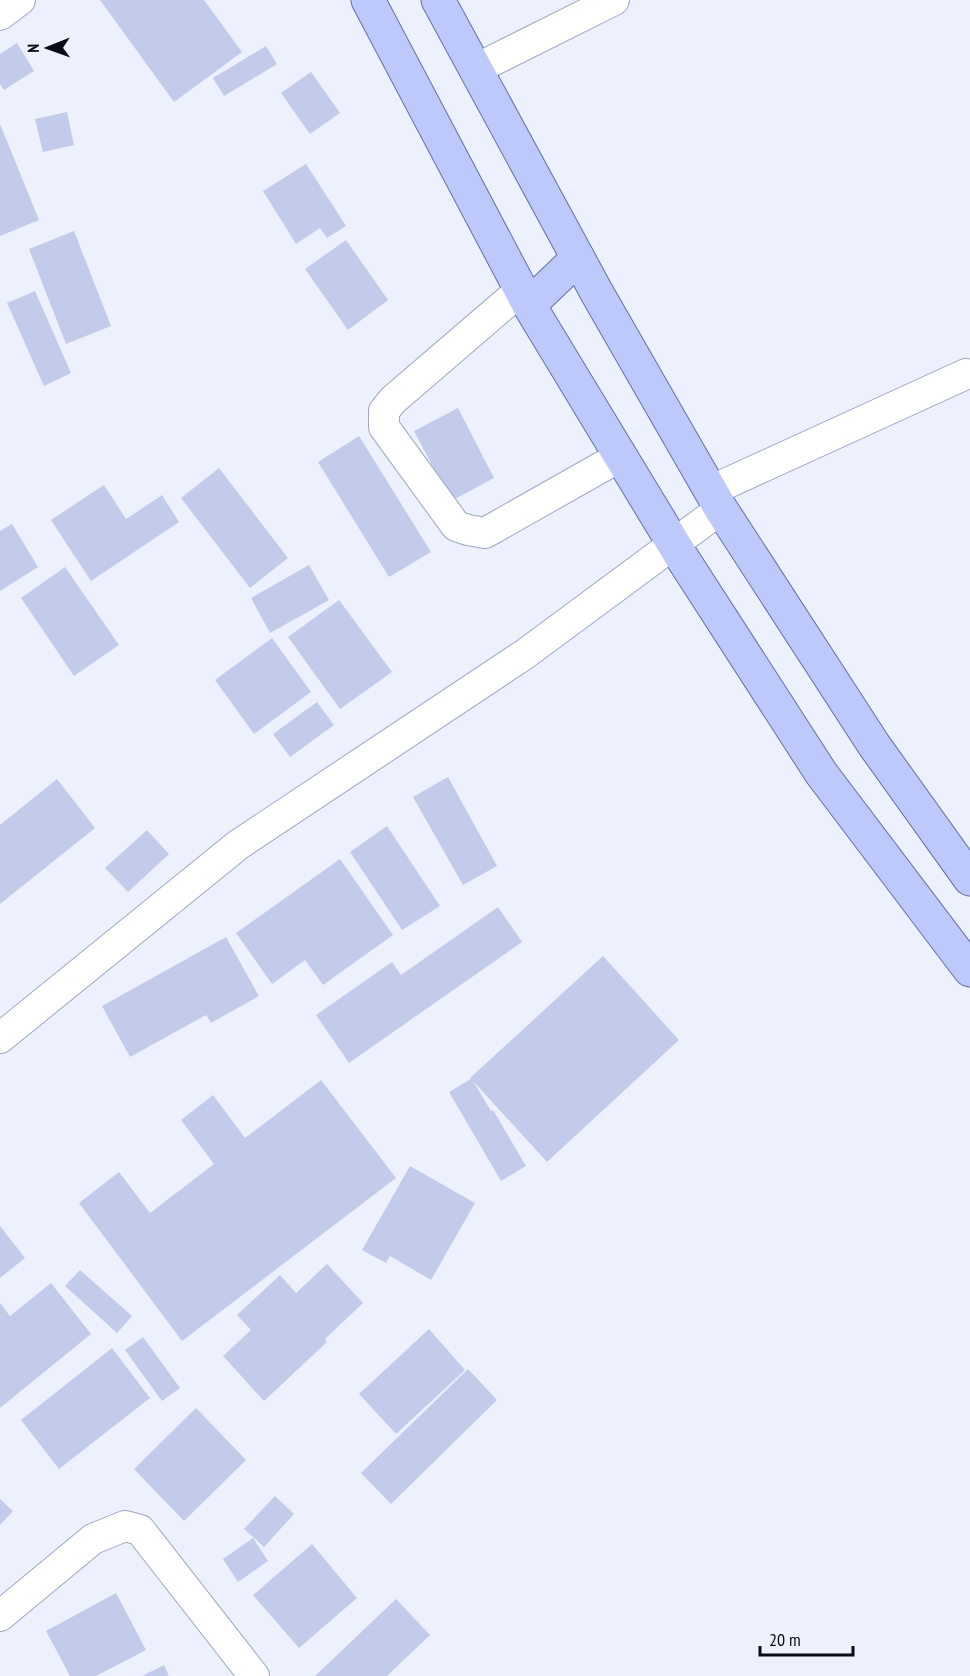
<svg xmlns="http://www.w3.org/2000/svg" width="970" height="1676" font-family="'PT Sans Narrow',sans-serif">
	<rect width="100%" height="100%" fill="#edf1fd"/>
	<g fill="#c3cbea">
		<path d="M100,0H204L242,52L174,102Z"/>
		<path d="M17,43L34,71L4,90L0,84V54Z"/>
		<path d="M266,46L277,64L224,96L213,78Z"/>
		<path d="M311,72L340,113L310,134L281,93Z"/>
		<path d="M67,112L74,145L43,152L35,119Z"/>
		<path d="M0,124L39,220L0,236Z"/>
		<path d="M306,164L346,226L327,238L320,228L296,244L263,191Z"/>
		<path d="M74,231L111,326L66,344L29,249Z"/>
		<path d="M346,240L388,300L348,330L305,269Z"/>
		<path d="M35,291L71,373L44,386L7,303Z"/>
		<path d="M458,408L494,478L451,501L414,431Z"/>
		<path d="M359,436L431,552L389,577L318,462Z"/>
		<path d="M219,468L288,558L250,588L181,498Z"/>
		<path d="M104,485L126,519L162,495L179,522L91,581L51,520Z"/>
		<path d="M12,524L38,567L0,591V531Z"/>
		<path d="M309,565L329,600L270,633L251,598Z"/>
		<path d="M65,567L119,645L74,676L21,598Z"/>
		<path d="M339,600L392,672L340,709L288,637Z"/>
		<path d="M272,638L311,692L254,734L215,680Z"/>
		<path d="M317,702L334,725L290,757L273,734Z"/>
		<path d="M448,777L497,866L463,885L413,797Z"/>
		<path d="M57,779L95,828L0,904V825Z"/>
		<path d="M387,826L440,906L402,930L350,852Z"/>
		<path d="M147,830L169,854L128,892L105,868Z"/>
		<path d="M340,859L393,935L323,985L305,960L272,984L236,933Z"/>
		<path d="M498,907L522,942L349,1063L316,1015L392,962L401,975Z"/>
		<path d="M226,937L259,996L211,1023L206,1015L130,1057L102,1006Z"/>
		<path d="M603,956L679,1040L547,1162L473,1081L491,1111L493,1110L526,1166L501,1181L449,1092L471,1079L470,1078Z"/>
		<path d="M321,1080L396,1178L182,1341L79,1203L119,1172L150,1213L214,1164L181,1120L213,1095L245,1138Z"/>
		<path d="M410,1166L475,1203L431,1280L390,1256L386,1263L362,1250Z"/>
		<path d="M0,1226L25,1258L0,1278Z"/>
		<path d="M327,1264L363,1303L325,1339L327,1342L264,1401L223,1356L251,1330L237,1315L280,1275L296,1293Z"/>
		<path d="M80,1270L132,1316L117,1333L65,1286Z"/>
		<path d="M51,1283L91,1334L0,1408V1303L10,1316Z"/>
		<path d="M429,1329L465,1370L396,1434L359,1394Z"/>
		<path d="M143,1337L180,1388L162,1401L125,1350Z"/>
		<path d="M112,1348L150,1398L59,1469L21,1420Z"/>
		<path d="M468,1369L497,1400L391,1504L361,1473Z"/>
		<path d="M196,1408L246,1460L184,1521L134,1469Z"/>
		<path d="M275,1496L294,1514L264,1547L244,1529Z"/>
		<path d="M0,1499L13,1511L0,1525Z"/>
		<path d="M253,1538L268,1561L238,1582L223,1559Z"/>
		<path d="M312,1544L357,1598L299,1648L253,1595Z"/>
		<path d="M116,1593L146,1650L96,1676H70L46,1631Z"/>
		<path d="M396,1599L430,1635L387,1676H315Z"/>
		<path d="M164,1665L169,1676H142Z"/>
	</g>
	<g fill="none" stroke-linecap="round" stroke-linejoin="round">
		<defs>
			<g id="minor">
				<path d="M0,15L20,0"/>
				<path d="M476,69L614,0"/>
				<path d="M521,290L393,400L384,411V427L456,526L468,530L485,533L621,456"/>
				<path d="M710,491L966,374"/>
				<path d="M0,1038L238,845L525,654L721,509"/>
				<path d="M0,1616L93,1539L125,1526L140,1530L254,1676"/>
			</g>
			<g id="major">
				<path d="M368,0L529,305L681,556L821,773L970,970"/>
				<path d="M438,0L597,293L721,509L874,745L970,879"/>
				<path d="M529,305L578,258"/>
			</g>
		</defs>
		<use href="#minor" stroke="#9fa6c4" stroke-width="32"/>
		<use href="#major" stroke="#636fa9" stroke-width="35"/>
		<use href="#minor" stroke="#fff" stroke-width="30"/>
		<use href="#major" stroke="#bec9fb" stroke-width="33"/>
	</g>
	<g transform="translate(48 48) rotate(269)" stroke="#edf1fd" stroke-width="4.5" paint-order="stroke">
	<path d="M0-4.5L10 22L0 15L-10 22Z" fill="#090b15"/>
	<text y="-9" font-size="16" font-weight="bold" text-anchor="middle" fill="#090b15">N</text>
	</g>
	<path d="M760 1646v9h93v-9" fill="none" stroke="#090b15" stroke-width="3"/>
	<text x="769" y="1646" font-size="18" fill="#090b15" stroke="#edf1fd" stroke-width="4.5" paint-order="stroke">20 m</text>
</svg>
